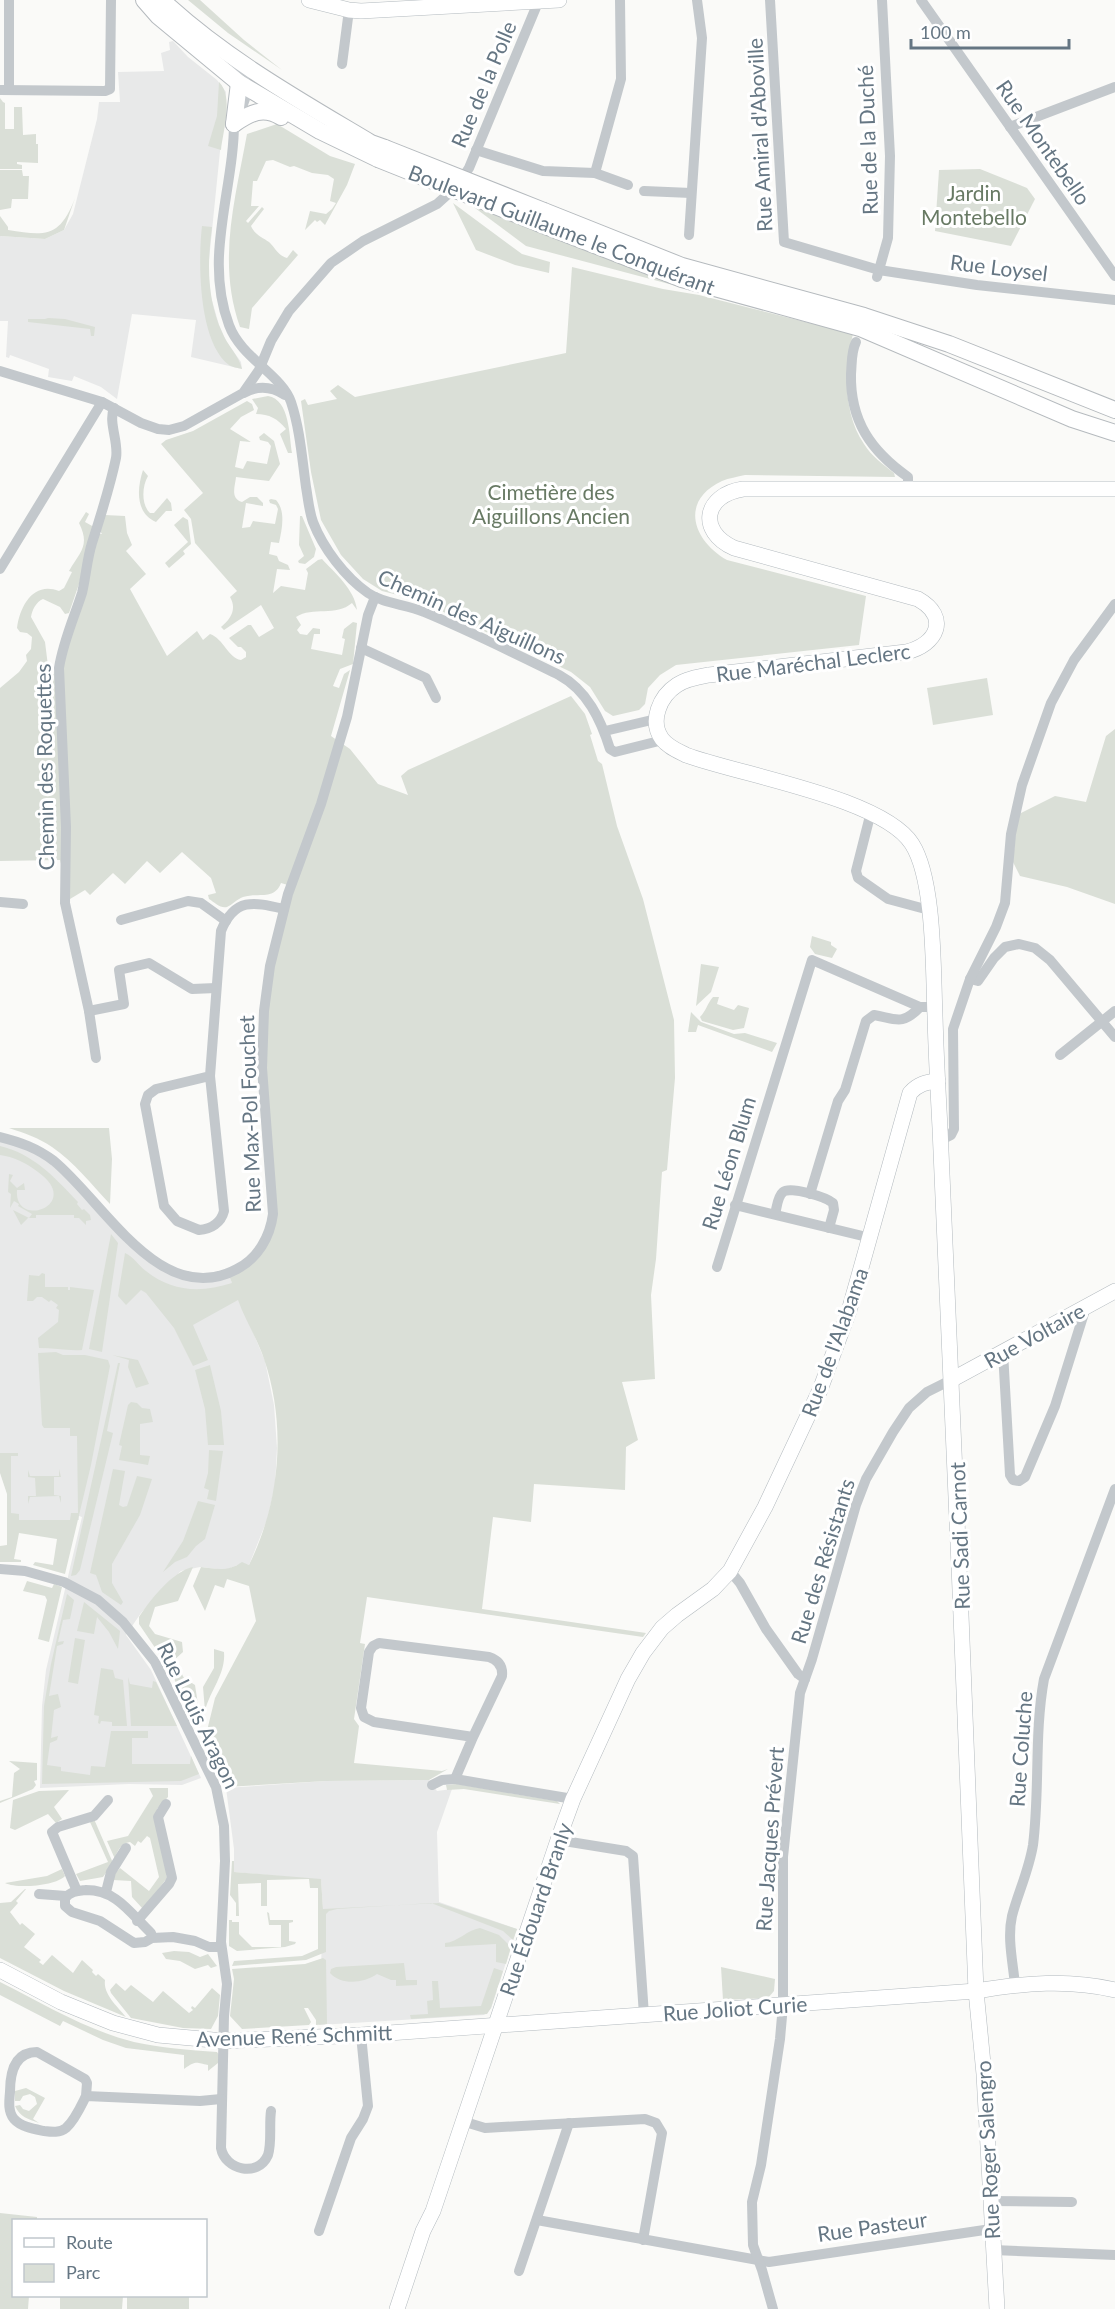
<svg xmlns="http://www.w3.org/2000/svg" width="1115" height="2309" font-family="Lato,sans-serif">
	<rect width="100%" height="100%" fill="#fafaf8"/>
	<g fill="#e8e9e9">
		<path d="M173,41L188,57L217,80L226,92L208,270L211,297L219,325L226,341L241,362L242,369L191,357L196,320L132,314L117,399L101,387L74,376L72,381L48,377L49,369L10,355L9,358L6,357L8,321H0V236L45,239L64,230L73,214L97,119L99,102H120L118,72L164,71L161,53L170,50L169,42Z"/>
		<path d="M0,1137L39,1151L128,1236L174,1273H228L265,1361L274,1405L277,1448L275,1486L267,1520L249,1565L242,1563L226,1570L200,1567L181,1571L169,1582L141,1613L126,1635L151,1670L201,1778L182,1785L129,1784L40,1788L42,1706L46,1670L82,1517L79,1516V1520H10L9,1462H0Z"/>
		<path d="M429,1780L437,1791L452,1789L437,1832L439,1902L517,1929L491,2008L484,2015L319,2025L323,1909L321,1880L234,1872V1849L226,1788L326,1781Z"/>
	</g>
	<g fill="#dadfd7">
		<path d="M188,0H200L244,40L282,70L228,33Z"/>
		<path d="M219,82C234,97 223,131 221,150L208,146L217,116Z"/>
		<path d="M0,98L3,102L5,103V129H14V107H22L23,135L36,134V144H38V163L17,162V164L22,165V169H0Z"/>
		<path d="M277,124L330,156L355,164L347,185L325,225L320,220L317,222L315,220L305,230L310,211L326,214L332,209L336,203L330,201L334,179L328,175L312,173L294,166L290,167L273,160L266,161L257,181H253L251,206H259L246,221L248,223L262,207L264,209L251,226C255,235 262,237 269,242C275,247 277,255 287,258L293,250L298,255L252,308L249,329L240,327C217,262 235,200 247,134Z"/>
		<path d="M980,169L1027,188L1035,199L1011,246L935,231L939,170Z"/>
		<path d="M0,170H22L23,176H29L28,199H12L11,208L0,210Z"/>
		<path d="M75,198L64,230L45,239L0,236V216L8,227V230C45,236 60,238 75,198Z"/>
		<path d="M453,203L522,254L550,262L549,273L515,265L476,250Z"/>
		<path d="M471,205L688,287V289L526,246Z"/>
		<path d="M202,226L212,227C207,263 207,299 222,332C227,345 239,356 242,369C238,368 232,367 229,365C198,342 198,260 202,226Z"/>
		<path d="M572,267L663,289L699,295L853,334C844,369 843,413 864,444C871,456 884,465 894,473L895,477L745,475C737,477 729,478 722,481C679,501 693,541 727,560L866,596L859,645L676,665L660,675L648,688L645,704L639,710L613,716L605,711L590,687L571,672L418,600L382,591L363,579L341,555L321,520L311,472L301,401L305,399L308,405L337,399L330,391L338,385L355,397L566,353Z"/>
		<path d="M48,318L65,319L95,327L94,336H91L90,329L28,322V319H45Z"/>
		<path d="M268,396C290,400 289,435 292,453H288L280,434L286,429C278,419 269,414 256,414L258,408L252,399Z"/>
		<path d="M247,401L252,404L254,410L241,417L230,429L251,442L240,441L235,467L243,469L247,461L267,464L271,446L268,442L260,440L259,437L264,433L274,441L280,464L269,481L236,477C235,487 230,498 242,502L250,497H257L263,503V506L246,503L242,528L250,527L253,521L275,524L278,509L276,505L270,503L269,500L271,499L276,500C286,511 282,529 279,543L271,542L269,554L277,556L279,561L288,565L290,570L277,569L273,593L281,586L305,590L308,573L306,569L318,560L322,559C335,573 355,590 357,610L352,603C336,617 313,606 296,617L301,625L297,630L300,634L307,635L313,628L320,629V634H314L311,649L342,655L345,639L342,638L344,629L353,622L357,623L353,664L340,669L333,686L339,688L344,674L350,670L331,736L350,749L378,784L408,795L401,776L408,770L571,696L585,714L592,734L590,735L598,761L602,764L617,826L643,899L674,1020L675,1078L667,1170L662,1172L656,1259L651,1295L655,1379L622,1382L638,1440L626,1447L625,1490L534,1484L531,1522L493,1517L482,1609L646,1633L643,1637L367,1597L360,1643L365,1644L354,1719L359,1726L354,1763L442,1771L448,1769L429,1780L326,1781L226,1787L204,1743L215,1698L256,1621L249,1586L227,1579L224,1588L215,1585L205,1611L193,1586L201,1567C217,1569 228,1572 242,1562L249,1565C280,1502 287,1426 264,1359C257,1338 245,1320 238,1300L193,1325L208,1360L193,1366L174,1328L146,1293L141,1290L126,1305L118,1296L125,1253C133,1256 139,1266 146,1271C172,1292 201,1293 232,1283L228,1273L243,1266L269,1231L264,1011L291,886L281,883C274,901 258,892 243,897C237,899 232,905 227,907C221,909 214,902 209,899L208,895L216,893L211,878L182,852L160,873L147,861L125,884L113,873L90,895L85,890L70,899L60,860L0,861V688L19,672L27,661L26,655L31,649L32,637L27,633L20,632L17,628C20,605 34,581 59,591L64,588L72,572L69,571C81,551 90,545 79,523L86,512L89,514L85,522L94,527L79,584L69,613L65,614L60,607L43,599C36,602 32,610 31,617L45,642L49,674H54L99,534H102L100,531L105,515L125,516L127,533L132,545L126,551L146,574L130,589L167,656L197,631L203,640L210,634C224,639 228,658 241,660L246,657V652L241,647H238L229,638L248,625H251L259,637L274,628L261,605L224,630L221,627C231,619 237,609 230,597L237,591L195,543L191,519L184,510L203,493L161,444L166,440L193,431Z"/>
		<path d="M143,470L148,476C142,486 141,505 150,513H154L167,498L171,503L172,511H166L156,522C135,513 137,488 143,470Z"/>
		<path d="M300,516H302L316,549L314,557L305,564L299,563L298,561L304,556L299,545Z"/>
		<path d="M183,517L188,520L191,544L183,551L185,554L169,568L165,563L188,542L174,525Z"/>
		<path d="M987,678L993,715L933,725L927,688Z"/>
		<path d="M1115,729V904L1067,887L1020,876L1013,862L1017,815L1055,796L1086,802L1106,736Z"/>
		<path d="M812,936L831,942V945L837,949L832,958L815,954L810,947Z"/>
		<path d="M701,964L719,967L711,992L696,1006Z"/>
		<path d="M713,997H719L717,1004L734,1010L738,1005L749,1008L744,1028L733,1030L702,1021L700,1017C706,1011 707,1004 713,997Z"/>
		<path d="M691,1012L701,1022L734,1034L745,1033L777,1043L772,1052L698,1025L696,1032H688Z"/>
		<path d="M9,1128H109L112,1159L110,1204C92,1185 74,1162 52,1147C39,1138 24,1133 9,1128Z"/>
		<path d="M0,1146C34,1154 55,1178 78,1202L77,1204L82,1210L84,1209L90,1215L91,1220L86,1221V1225L79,1218H74V1215H36V1218H28L21,1225L13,1210L29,1218L32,1214L18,1206L19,1204L14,1201L10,1208L11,1194L8,1192L9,1174L13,1175L10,1181L17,1188L24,1183L25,1190H17C14,1230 84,1205 38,1172C26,1163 15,1157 0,1155Z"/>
		<path d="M111,1234L118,1243L102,1352L89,1349Z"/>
		<path d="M42,1273L45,1274V1287H68V1290H70V1287L94,1290L82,1350C67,1351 54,1348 39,1348L38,1338L58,1322L59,1310L56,1308L58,1305L51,1300L49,1302L42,1297H37L33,1301H27L29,1275L39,1276Z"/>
		<path d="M56,1352L63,1355H85L108,1360L110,1366L91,1465L65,1574L33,1565L35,1562L53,1565L57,1539L19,1533L14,1559L21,1560V1562H0V1546L7,1545V1494L0,1473V1453H18V1456H11V1513L19,1514V1520H70L71,1513H78L77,1436H70V1428H44L42,1425L38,1353Z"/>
		<path d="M112,1355L138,1360L149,1384L136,1388L128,1367L129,1360Z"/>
		<path d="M118,1363H120L107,1431L113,1433L80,1570L76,1575L71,1576Z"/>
		<path d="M210,1365L221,1411L224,1445H208L205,1409L195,1370Z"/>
		<path d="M131,1402L137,1403L142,1408L150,1409L153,1422L140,1424V1455L150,1456L148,1465L119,1460L122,1446L119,1445L128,1405Z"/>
		<path d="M209,1450L223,1451L216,1501L207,1499L209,1490L204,1488L208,1473Z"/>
		<path d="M59,1469L61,1477H54V1495L61,1496V1503L59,1496L30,1497L28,1504V1496H36L35,1478L28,1477V1470L30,1476H59Z"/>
		<path d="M113,1469L125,1471L119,1505L123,1507L127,1506L137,1476L152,1479L140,1515L112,1564V1583L123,1602L121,1605L102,1592L96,1575L90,1573Z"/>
		<path d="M198,1501L215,1505L205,1539L196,1546L187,1557L175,1562L163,1572L183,1541Z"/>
		<path d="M193,1567L178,1601L155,1607L149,1626L155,1634L182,1642L183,1652L173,1661V1664L177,1665L184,1678L195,1685L201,1724H195L170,1670L139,1624V1617C150,1600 173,1571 193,1567Z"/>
		<path d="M27,1581L52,1588L54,1584L62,1587L49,1642L38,1639L47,1600L45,1596L23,1591Z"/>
		<path d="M67,1594L74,1600L70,1619L63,1620L58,1642L64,1641L63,1644L57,1646L49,1696L58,1694L61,1707L54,1710L51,1738L58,1736L57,1740L50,1743L47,1765L61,1767V1771L90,1775L91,1766L105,1767L111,1731H148V1738H132V1764H190L191,1756L199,1774L181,1781L42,1784L44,1706L51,1664Z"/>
		<path d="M84,1602L120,1631L118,1649L109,1632L97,1617L94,1634L77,1631Z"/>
		<path d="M75,1638L85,1640L78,1684L68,1682Z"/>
		<path d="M214,1649L224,1652C226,1674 210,1690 205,1711L203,1687L214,1668Z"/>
		<path d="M101,1668L113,1670L115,1678L123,1680L127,1726H112V1722L101,1721L100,1724L98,1723L99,1716L94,1715Z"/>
		<path d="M128,1677L130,1684L152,1688L153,1681L156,1682L177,1726H131Z"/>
		<path d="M9,1761L37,1763V1780L34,1781L36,1785L33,1789L0,1803V1801L12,1797L14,1773L20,1769Z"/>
		<path d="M457,1784L557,1801L560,1804L464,1789L447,1790L446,1785Z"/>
		<path d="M149,1788H168V1797L157,1809L167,1878L143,1909L132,1897L131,1881L113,1880L114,1875L120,1868L149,1891L159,1877L150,1838L147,1836L141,1843L138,1841L135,1846L130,1842C121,1843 117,1851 115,1859L107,1841L128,1836L153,1796Z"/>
		<path d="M69,1790L54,1807L62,1819L56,1823L48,1814L15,1830L10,1828L13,1800L39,1791Z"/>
		<path d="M94,1819L113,1863L103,1877L80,1881L76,1874L108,1862L90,1822Z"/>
		<path d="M232,1861H234V1872L321,1879L323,1909L439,1903L517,1929L513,1940L503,1931L431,1903L337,1909L329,1911L326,1914V1952L306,1960L232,1966L234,1961L302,1956L318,1949V1888H310L309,1879L267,1880V1906H261V1883L238,1884L239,1916H236V1903L230,1895Z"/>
		<path d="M62,1869L65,1876C56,1886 17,1889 5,1883L47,1876Z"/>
		<path d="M25,1889H26L16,1901L18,1903L10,1912L20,1925L22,1923L35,1934L24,1947L41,1960L39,1962L43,1965L52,1955L73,1973L82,1960L93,1970L92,1972L96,1976L98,1974L105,1980C103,1994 117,2006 126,2017L64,1991L0,1958V1903L11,1902Z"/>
		<path d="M267,1912L269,1913L270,1920H293V1922L289,1923V1941L296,1942L295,1944L285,1947L237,1951L229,1946V1920H232V1922H239V1934L252,1947H281V1925H269Z"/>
		<path d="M480,1928L499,1935L511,1947L506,1964L496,1962V1944L445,1947V1943C458,1942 467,1930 480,1928Z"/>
		<path d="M174,1951L189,1952L200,1957L208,1954L217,1966L211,1968L208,1965L195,1969L180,1961L166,1959L162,1953Z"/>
		<path d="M323,1958L326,1960L327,2024L316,2025V2020L308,2008H304L311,2022L309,2025L242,2029L230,2016L234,1979L232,1969L305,1964Z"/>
		<path d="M404,1963L406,1980H417V1985L396,1986V1980H391L377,1974C364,1983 342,1986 330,1973L331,1969L336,1967Z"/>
		<path d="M721,1967L775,1979L774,1991L768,1998L723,2000Z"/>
		<path d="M494,1968L503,1971L491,2008L487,2014L411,2019L410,2015L428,2014L427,2001L433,2000L432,1981H438L440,2008L481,2006Z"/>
		<path d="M0,1982C44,2004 86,2030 134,2042C161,2048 189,2050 217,2052L219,2055L218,2063L208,2071V2065C196,2063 197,2060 184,2069V2055L126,2048L103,2040L63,2021L60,2026L0,1995Z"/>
		<path d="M116,1983L125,1991L131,1985L153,2002L163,1991L189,2013L193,2010L191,2008L192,2006L195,2008L212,1988L220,1995L218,2016L211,2029L183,2028L131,2018L111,1993L110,1990Z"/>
		<path d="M26,2088L45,2098L33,2119L39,2123C28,2119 20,2117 15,2106L20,2105L23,2109L29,2111L37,2104L35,2097L30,2094L23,2096L20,2101H15V2091Z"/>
		<path d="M0,2213L37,2217V2220H14V2296H29L28,2309H0Z"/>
		<path d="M60,2296H123L122,2309H60Z"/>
		<rect x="127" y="2296" width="62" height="13"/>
	</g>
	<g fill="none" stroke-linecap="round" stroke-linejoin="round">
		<defs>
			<g id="secondary">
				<path d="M309,0L349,10L361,11L559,0"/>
				<path d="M953,1379L1115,1291"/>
				<path d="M0,1970L61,2002L113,2023L158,2035L224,2041L361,2035L976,1991C1023,1983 1069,1979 1115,1990"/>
				<path d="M397,2309L423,2231L433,2211L558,1840L573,1799L628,1679L643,1653L662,1628L677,1615L713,1589L730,1571L765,1507L820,1390L849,1311L910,1093C918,1084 926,1082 938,1081"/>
				<path d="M997,2309L984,2074L976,1991C965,1703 953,1416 940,1128C938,1091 936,1054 935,1016C933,972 935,880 912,844C883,798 740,775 686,755C678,751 668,747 662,739C649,721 660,696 677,685C686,679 698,677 709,675L906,652C937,645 950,617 918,599L734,548C697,531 704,495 743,489H1115"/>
			</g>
			<g id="primary">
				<path d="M144,0L158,16L239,83L320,131L378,159"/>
				<path d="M162,0C224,58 299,100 371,143L385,148"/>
				<path d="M234,124C250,113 263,106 281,117"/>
				<path d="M234,124L239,83"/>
				<path d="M544,211L682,266L864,316L949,344L1115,410"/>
				<path d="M538,223L682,279L860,328L1072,419L1115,433"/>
			</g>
		</defs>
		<use href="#secondary" stroke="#b3babf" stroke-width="16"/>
		<use href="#primary" stroke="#b5babe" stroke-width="18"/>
		<g stroke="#c3c8cc" stroke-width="10">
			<path d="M770,0L784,242L879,270L977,285L1115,300"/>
			<path d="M921,0L1115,276"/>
			<path d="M234,62C249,83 251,90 239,113"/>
			<path d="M342,64L349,10"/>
			<path d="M0,90L105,91L110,89L111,0"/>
			<path d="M9,90V0"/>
			<path d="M234,119C235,188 203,256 229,325C241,358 282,375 291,402C300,429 302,458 306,487C308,498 309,511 313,522C323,548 345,577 368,593C384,604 406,604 424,612C470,631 514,653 559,675C587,690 601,720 610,749L615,752L663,740"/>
			<path d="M1010,127L1115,87"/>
			<path d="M476,150L543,171L595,173L628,185"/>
			<path d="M595,173L621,79L620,0"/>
			<path d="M644,191L691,193"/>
			<path d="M689,235L702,38L697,0"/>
			<path d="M877,277L888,238L890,156L882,0"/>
			<path d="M856,342C851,352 852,363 851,374C850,421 871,451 908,477V488"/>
			<path d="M0,371L102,402L141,423L158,429L169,430L184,426L243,393L259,370L271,341L289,311L331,263L363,241L437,204L457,186L469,168L539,0"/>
			<path d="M244,393C258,385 271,386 285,395"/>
			<path d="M0,569L102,402"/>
			<path d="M361,648L426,678L436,698"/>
			<path d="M605,731L656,719"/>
			<path d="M871,812L856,871L858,878L888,899L929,910"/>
			<path d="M0,902L23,904"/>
			<path d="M121,920L188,901L201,903L226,921"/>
			<path d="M970,979L978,981L994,958L1005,947L1019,944L1035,948L1050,960L1115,1037"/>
			<path d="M89,1011L124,1004L119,970L149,963L192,989L216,988"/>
			<path d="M1060,1055L1115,1011"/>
			<path d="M96,1058L89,1011L65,903L66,827L59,668C63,642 74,618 82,593C86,576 87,559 92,543C101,515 110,487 116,458C119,442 108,423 114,408"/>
			<path d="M210,1076L156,1089L148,1095L145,1104L164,1206L177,1221L199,1230C211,1229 221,1223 224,1211L210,1076L221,931C235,897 254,902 284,909"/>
			<path d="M0,1137C20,1142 37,1148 54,1161C104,1202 161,1310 237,1269C258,1258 270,1237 273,1214L262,1068L264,1011L270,966L288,894L321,804L347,717L368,615L375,597"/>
			<path d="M941,1140L951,1135L954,1129L953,1029L970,979L996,927L1005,903L1011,834L1022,785L1051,703L1074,660L1115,604"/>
			<path d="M810,1194L838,1101L845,1090L866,1021L874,1015C896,1019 902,1026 920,1007"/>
			<path d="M735,1205L871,1238"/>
			<path d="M775,1214C777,1208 777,1197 783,1192C790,1186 826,1197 833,1203L834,1210L829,1228"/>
			<path d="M717,1267L812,960L920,1007H934"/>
			<path d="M1003,1352L1010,1475L1013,1480L1019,1481L1025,1477L1055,1406L1086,1307"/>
			<path d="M0,1569L25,1571L64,1582L98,1600L123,1622L155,1662L216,1787L224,1826L225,1861L221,1942L227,1984L224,2016L221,2148C225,2170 258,2178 268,2155C272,2143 269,2124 271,2111"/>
			<path d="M730,1571L740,1583L766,1629L798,1674L805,1679"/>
			<path d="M455,1779L473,1737L502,1676C503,1666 498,1660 489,1657L379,1643L373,1646L369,1652L361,1708L364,1717L374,1722L473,1737"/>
			<path d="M432,1785L442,1780L455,1779L573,1799"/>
			<path d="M558,1840L626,1851L633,1856L644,2015"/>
			<path d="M77,1891L52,1832L58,1827L94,1816L108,1800"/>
			<path d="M106,1892L111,1872L126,1848"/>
			<path d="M39,1894L66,1896"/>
			<path d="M137,1921L169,1884L172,1878L158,1817L166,1804"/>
			<path d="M152,1938L151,1933C130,1913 117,1890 86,1890C78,1891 71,1891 65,1898V1906L72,1912L100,1921L134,1943L145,1942L152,1938L173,1937L195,1941L209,1947H221"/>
			<path d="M1015,1985C1013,1963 1007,1938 1012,1916C1018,1893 1029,1870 1033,1845C1040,1790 1034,1734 1044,1679L1115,1489"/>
			<path d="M86,2096L87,2083L85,2079L37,2052C14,2052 10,2074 10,2092C9,2102 8,2112 14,2119C21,2127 34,2129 44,2131C52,2132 60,2133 66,2128C75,2120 81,2106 86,2096L200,2101L221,2099"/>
			<path d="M462,2121L485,2128L645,2119L656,2123L662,2133L643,2240"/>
			<path d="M990,2201L1072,2202"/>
			<path d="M537,2220L769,2262L991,2229"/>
			<path d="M319,2231L351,2138L363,2119L368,2106L361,2035"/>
			<path d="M993,2250L1115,2255"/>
			<path d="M519,2271L569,2123"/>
			<path d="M773,2309L762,2270L753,2245L752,2202L761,2165L780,2039L783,2005V1857L800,1693L812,1659L856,1505L866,1479L893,1432L909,1408L927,1392L953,1379"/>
		</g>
		<use href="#secondary" stroke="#fff" stroke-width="15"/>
		<use href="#primary" stroke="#fff" stroke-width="16"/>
		<defs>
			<g id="primary-bridge">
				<path d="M385,148L544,211"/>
				<path d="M378,159L538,223"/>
			</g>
		</defs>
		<use href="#primary-bridge" stroke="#b5babe" stroke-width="18" stroke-linecap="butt"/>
		<use href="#primary-bridge" stroke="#fff" stroke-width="16"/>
	</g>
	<g text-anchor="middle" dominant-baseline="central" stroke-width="6" stroke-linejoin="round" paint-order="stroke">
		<g font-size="21" fill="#657683" stroke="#fff">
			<text transform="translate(483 84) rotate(-67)">Rue de la Polle</text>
			<text transform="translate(759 135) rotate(-93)">Rue Amiral d'Aboville</text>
			<text transform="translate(867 140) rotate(-92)">Rue de la Duché</text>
			<text transform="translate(1044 142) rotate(55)">Rue Montebello</text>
			<text transform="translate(562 229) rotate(21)">Boulevard Guillaume le Conquérant</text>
			<text transform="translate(999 267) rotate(7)">Rue Loysel</text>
			<text transform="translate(472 616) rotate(24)">Chemin des Aiguillons</text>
			<text transform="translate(813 662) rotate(-7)">Rue Maréchal Leclerc</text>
			<text transform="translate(44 767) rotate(-91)">Chemin des Roquettes</text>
			<text transform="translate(249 1114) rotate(-92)">Rue Max-Pol Fouchet</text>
			<text transform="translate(728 1163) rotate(-73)">Rue Léon Blum</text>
			<text transform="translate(1034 1335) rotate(-29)">Rue Voltaire</text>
			<text transform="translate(834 1342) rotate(-70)">Rue de l'Alabama</text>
			<text transform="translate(959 1536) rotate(-92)">Rue Sadi Carnot</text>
			<text transform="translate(822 1561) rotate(-73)">Rue des Résistants</text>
			<text transform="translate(199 1715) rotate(64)">Rue Louis Aragon</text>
			<text transform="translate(1020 1749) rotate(-86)">Rue Coluche</text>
			<text transform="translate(769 1839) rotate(-86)">Rue Jacques Prévert</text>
			<text transform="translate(535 1909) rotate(-71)">Rue Édouard Branly</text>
			<text transform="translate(735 2008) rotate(-4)">Rue Joliot Curie</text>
			<text transform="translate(294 2035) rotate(-2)">Avenue René Schmitt</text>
			<text transform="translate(987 2150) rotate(-93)">Rue Roger Salengro</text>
			<text transform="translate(872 2226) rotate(-8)">Rue Pasteur</text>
		</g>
		<g font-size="21" fill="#687a64" stroke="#fff">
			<text x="974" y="192">Jardin<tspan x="974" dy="24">Montebello</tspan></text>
			<text x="551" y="491">Cimetière des<tspan x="551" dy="24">Aiguillons Ancien</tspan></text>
		</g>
	</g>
	<rect x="12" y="2219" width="195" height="78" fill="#ffffff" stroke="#c1c8cd" stroke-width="1.5"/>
	<rect x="24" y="2238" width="30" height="9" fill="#ffffff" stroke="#c1c8cd" stroke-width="1.5"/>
	<text x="66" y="2249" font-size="18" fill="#657683">Route</text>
	<rect x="24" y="2264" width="30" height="18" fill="#dadfd7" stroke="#c1c8cd" stroke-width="1.5"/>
	<text x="66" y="2279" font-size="18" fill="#657683">Parc</text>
	<path d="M911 39v9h158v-9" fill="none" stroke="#657683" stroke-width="3"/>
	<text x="920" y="39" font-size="18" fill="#657683" stroke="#ffffff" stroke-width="4.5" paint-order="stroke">100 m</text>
</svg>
